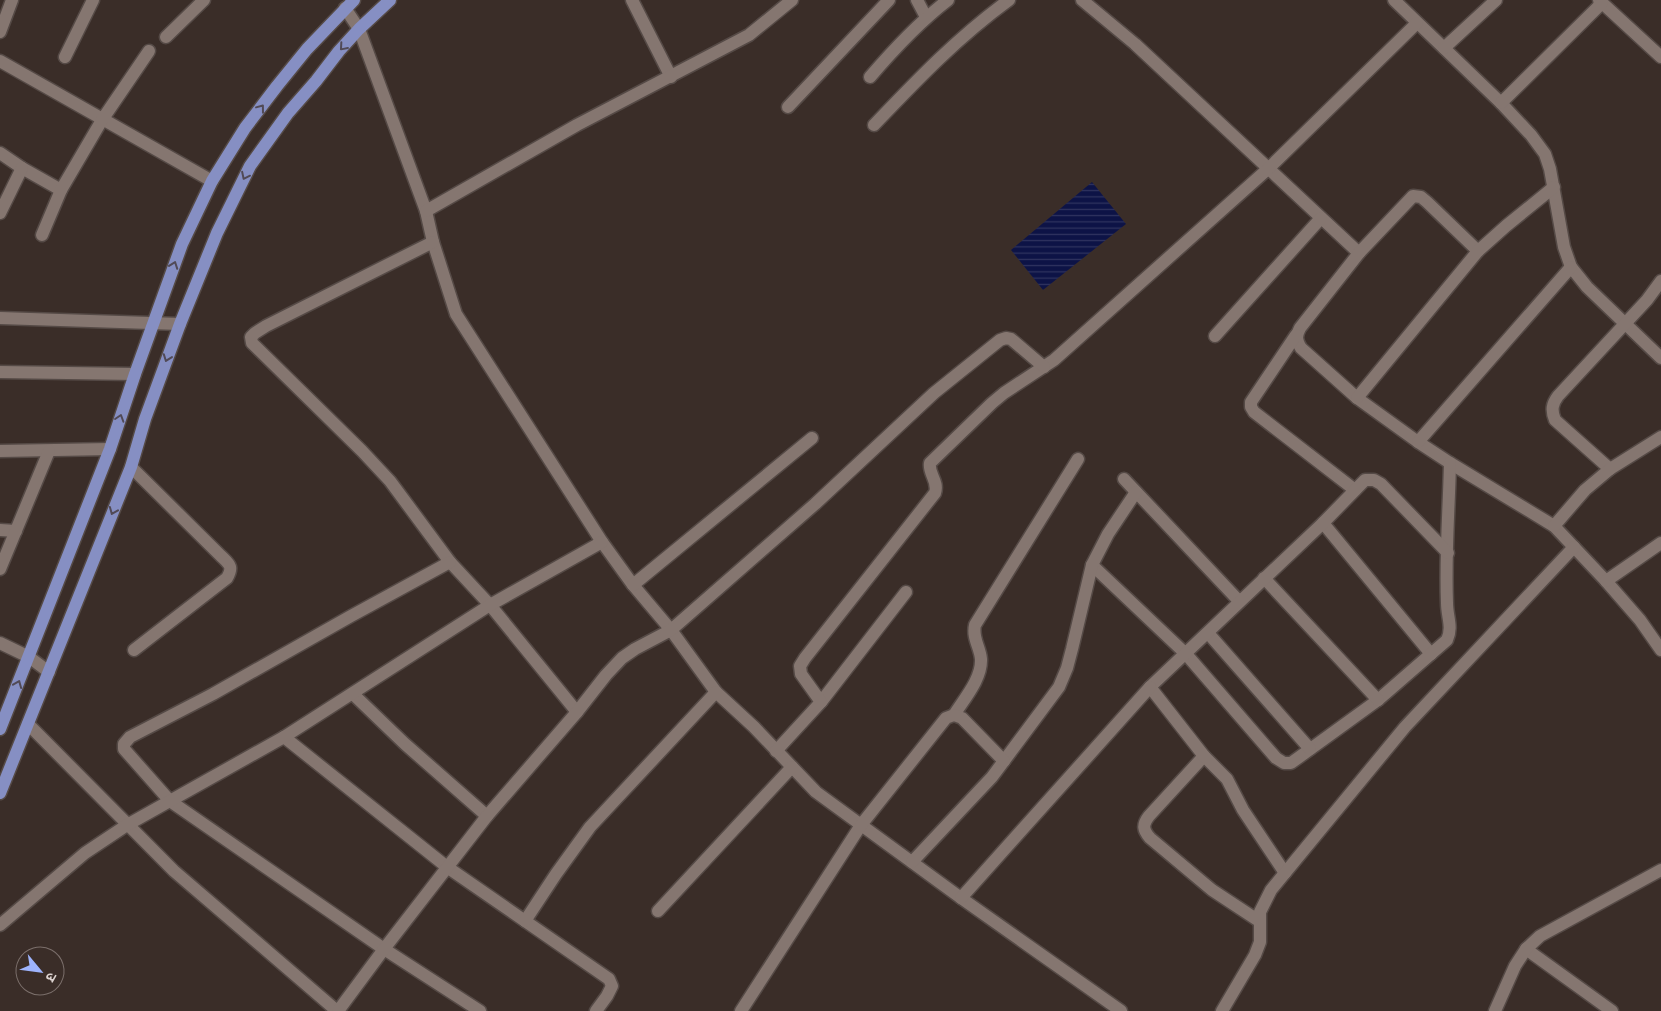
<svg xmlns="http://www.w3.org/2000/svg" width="1661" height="1011" font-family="Barlow,'Noto Sans Devanagari',sans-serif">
	<defs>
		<pattern id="water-rules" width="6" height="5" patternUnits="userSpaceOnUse" patternTransform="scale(1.25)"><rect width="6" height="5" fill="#0d1346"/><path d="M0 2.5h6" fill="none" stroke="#303460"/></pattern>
	</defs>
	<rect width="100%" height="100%" fill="#3a2d28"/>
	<path fill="url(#water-rules)" d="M1092,182L1126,224L1043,290L1011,250Z"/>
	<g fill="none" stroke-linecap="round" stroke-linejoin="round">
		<defs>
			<g id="minor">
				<path d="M632,0L671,77"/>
				<path d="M917,0L926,17"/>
				<path d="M1082,0L1135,44L1359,253"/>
				<path d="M1394,0L1501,103L1531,135L1545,154L1550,169L1564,247L1571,267L1587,287L1661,358"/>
				<path d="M1599,0L1661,57"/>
				<path d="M345,8L359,29L426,211L433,242L456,314L602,542L633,585L671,630L716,692L754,727L816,792L961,898L1121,1011"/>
				<path d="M0,32L12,0"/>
				<path d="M166,37L204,0"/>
				<path d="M1444,48L1496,0"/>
				<path d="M65,57L93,0"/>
				<path d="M0,61L212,181"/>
				<path d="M870,77C894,49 918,23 948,0"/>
				<path d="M1501,103L1602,3"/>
				<path d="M788,107L889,0"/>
				<path d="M874,125C918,79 957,38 1009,0"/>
				<path d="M0,153L22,168L61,190"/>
				<path d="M426,211L577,125L749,35L792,0"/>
				<path d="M0,213L22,168"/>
				<path d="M42,235L61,190L102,120L149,51"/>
				<path d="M433,242L266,326L255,333L251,337L252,343L362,451L390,481L450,562L490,605L577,712"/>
				<path d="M1478,251L1427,202L1421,197L1413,196L1359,253L1300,328C1296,336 1296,340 1301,348L1357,398L1418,442L1450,463L1554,526L1606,581L1640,620L1661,650"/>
				<path d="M0,318L180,324"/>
				<path d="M1296,335L1251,402V407L1254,412L1355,490"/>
				<path d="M1215,336L1321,218"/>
				<path d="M0,372L135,374"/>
				<path d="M1357,398L1478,251L1506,226L1554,187"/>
				<path d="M1418,442L1571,267"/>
				<path d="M0,451L110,449"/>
				<path d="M131,467L220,555C229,564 234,566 227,578L134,650"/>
				<path d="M1610,469L1555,420C1551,410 1552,404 1558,396L1647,300L1661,281"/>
				<path d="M1124,479L1239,601"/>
				<path d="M1323,523L1431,654"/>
				<path d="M1554,526L1585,490L1610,469L1661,437"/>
				<path d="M0,530L16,531"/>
				<path d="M450,562L351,616L213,694L130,737L124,744V749L170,801L384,949L480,1011"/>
				<path d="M1092,565L1186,654L1276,758L1284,763H1291L1378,700L1447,640C1453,627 1447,617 1447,603C1445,556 1449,509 1450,463"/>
				<path d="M0,569L49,451"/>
				<path d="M1264,578L1378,700"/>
				<path d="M1606,581L1661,543"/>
				<path d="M633,585L812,438"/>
				<path d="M1208,633L1310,749"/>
				<path d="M0,643L29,657L49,672"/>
				<path d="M353,694L405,744L487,816"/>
				<path d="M821,702L906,592"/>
				<path d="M954,715C964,699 982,679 981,659C980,647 972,638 975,625L1078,459"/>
				<path d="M28,724L174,871L337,1011"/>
				<path d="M284,737L447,867L609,979L612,986L607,996L596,1011"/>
				<path d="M776,751L821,702L801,674L800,666L805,658L935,493C939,481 928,474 930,463L992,403L1004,393L1054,360L1269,168L1417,23"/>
				<path d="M1204,756L1149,816C1142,825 1143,830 1150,838L1212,890L1259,921"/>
				<path d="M912,862L992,777L1059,687L1067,668L1072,649L1092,565L1108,534L1136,492"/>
				<path d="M1285,873L1243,810L1227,779L1204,756L1150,687L1323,523L1365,480H1374L1381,484L1448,553"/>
				<path d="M961,898L1150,687"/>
				<path d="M658,911L792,767"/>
				<path d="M525,921L556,874L590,827L716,692"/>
				<path d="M0,925L85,853L127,825L284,737L490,605L602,542"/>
				<path d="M1526,949L1612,1011"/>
				<path d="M338,1011L384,949L487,816L577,712L606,675L622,658L635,649L671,630L815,504L934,393L1000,340L1006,338L1011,339L1044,367"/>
				<path d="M741,1011L861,825L946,718L954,715L962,718L1004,761"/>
				<path d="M1222,1011L1255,955L1260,942V912L1271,890L1405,727L1574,547"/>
				<path d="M1495,1011L1515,966L1526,949L1540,936L1661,870"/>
			</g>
			<g id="major">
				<path d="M0,729L110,449L135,374L182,244L212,181L245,128L277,86L307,49L354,0"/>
				<path d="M0,793L131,467L145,419L180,324L217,233L250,166L288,113L316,81L339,51L359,29L390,0"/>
			</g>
		</defs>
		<use href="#minor" stroke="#554a46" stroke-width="15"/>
		<use href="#major" stroke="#554a46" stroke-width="15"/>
		<use href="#minor" stroke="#857670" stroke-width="12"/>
		<use href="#major" stroke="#868fc3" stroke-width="12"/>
	</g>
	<defs><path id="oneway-chevron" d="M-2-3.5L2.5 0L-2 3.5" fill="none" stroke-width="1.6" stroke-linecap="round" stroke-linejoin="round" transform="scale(1.25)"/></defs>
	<g stroke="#514a56">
		<use href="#oneway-chevron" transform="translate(343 47) rotate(131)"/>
		<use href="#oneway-chevron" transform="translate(261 108) rotate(-53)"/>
		<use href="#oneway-chevron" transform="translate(245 176) rotate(116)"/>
		<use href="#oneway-chevron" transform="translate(174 265) rotate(-70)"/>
		<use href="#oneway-chevron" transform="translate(167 358) rotate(110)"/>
		<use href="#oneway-chevron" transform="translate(120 418) rotate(-72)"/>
		<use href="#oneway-chevron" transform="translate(113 511) rotate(112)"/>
		<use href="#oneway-chevron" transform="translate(18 684) rotate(-68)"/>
	</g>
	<g transform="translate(40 971) rotate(119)"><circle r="24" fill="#3a2d28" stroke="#7b6f6b"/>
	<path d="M0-4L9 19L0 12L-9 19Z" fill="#9eb4fd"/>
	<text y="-8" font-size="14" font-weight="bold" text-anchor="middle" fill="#dcd3d0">उ</text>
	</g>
</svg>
